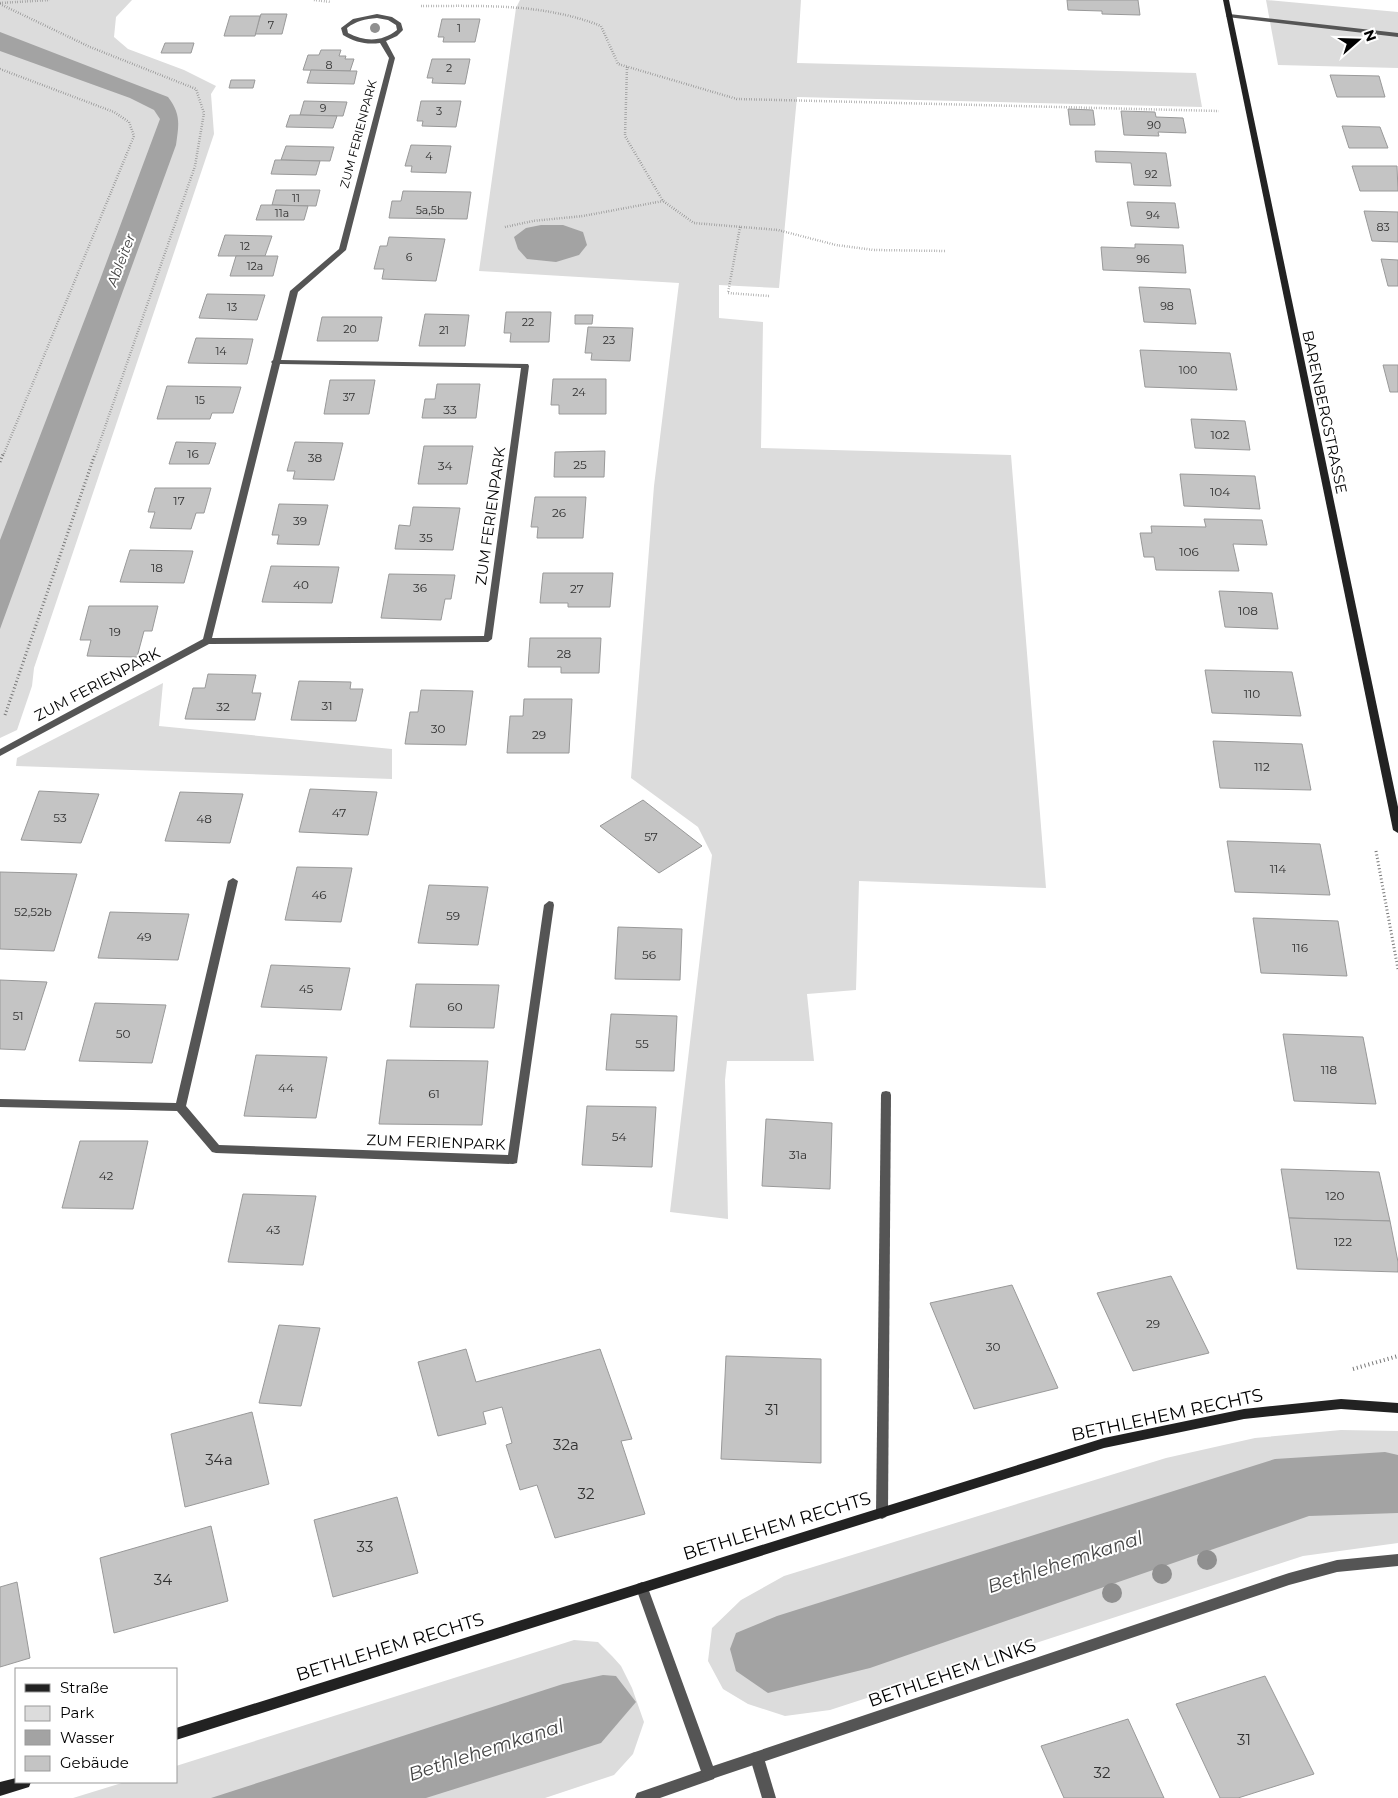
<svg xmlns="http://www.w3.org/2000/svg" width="1398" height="1798" font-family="Montserrat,sans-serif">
	<rect width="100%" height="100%" fill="#fff"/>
	<g fill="#dcdcdc">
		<path d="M0,0H132L116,17L114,37L128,49L184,70L216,86L211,94L214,134L34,668L32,686L17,730L0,738Z"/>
		<path d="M520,0H801L797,63L1196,73L1202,107L797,97L779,288L719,285V318L763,322L761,448L1011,455L1046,888L859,881L856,990L807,994L814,1061H727L725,1080L728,1219L670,1212L712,855L698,827L631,778L654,486L679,283L479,271L516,8Z"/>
		<path d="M1266,0L1398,12V68L1278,65Z"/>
		<path d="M163,683L159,726L392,749V779L16,766L17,758Z"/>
		<path d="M1341,1430L1398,1431V1543L1303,1556L830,1710L785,1716L748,1704L723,1689L708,1661L712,1628L741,1600L784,1576L1166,1458L1255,1438Z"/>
		<path d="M574,1640L598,1642L612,1656L621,1666L632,1688L644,1722L633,1754L614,1775L545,1798H73L125,1782H176V1766Z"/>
	</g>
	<g fill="#a3a3a3">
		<path d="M0,32L168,97C181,114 179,124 176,145L0,629V540L101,277L160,119L154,110L130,98L0,51Z"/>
		<path d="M541,225H563L583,232L587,245L579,255L556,262L527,259L518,249L514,237L526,228Z"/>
		<path d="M1385,1452L1398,1455V1513L1309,1516L870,1668L768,1693L736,1671L730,1649L736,1633L777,1616L1275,1459Z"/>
		<path d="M603,1675L616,1676L636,1702L601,1743L426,1798H211L563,1684Z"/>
	</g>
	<g fill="#c4c4c4" stroke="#999">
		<path d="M1067,0H1138L1140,15L1102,14V11L1068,10Z"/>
		<path d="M261,14H287L282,34H255Z"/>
		<path d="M230,16H260L255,36H224Z"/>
		<path d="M442,19H480L475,42H443L444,37H438Z"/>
		<path d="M165,43H194L191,53H161Z"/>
		<path d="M321,50H341L339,56H346L345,59H354L350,71L303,70L308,55H319Z"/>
		<path d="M432,59H470L465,84L432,83L433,78H427Z"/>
		<path d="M311,70L350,71H357L354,84L307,83Z"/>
		<path d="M1330,75L1379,76L1385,97H1337Z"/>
		<path d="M231,80H255L253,88H229Z"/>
		<path d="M304,101L347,102L343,116L300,115Z"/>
		<path d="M421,101H461L456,127L422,126L423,121H417Z"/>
		<path d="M1068,109L1093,110L1095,125H1070Z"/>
		<path d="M1121,111L1155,112L1156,117L1183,118L1186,133L1158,132L1159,136L1124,135Z"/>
		<path d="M290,115H300L337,116L333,128L286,127Z"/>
		<path d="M1342,126L1380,127L1388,148H1349Z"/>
		<path d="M411,145L451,146L446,173L411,172L412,166H405Z"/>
		<path d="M286,146L334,147L330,161L281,160Z"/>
		<path d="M1095,151L1166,153L1171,186L1134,185L1131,163L1096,162Z"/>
		<path d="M275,160H281L320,161L316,175L271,174Z"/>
		<path d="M1352,166H1397L1398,191H1360Z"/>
		<path d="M276,190H320L316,206L272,205Z"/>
		<path d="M403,191L471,192L467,219L389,218L392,201H401Z"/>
		<path d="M1127,202L1175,203L1179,228L1131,226Z"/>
		<path d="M261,205H272L308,206L304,220H256Z"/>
		<path d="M1364,211L1398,212V242L1372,241Z"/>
		<path d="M225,235L272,236L265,256H218Z"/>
		<path d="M389,237L445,239L436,281L382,279L384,269H374L380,246H387Z"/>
		<path d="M1135,244L1183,245L1186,273L1103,270L1101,247L1135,248Z"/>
		<path d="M236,256H278L273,276H230Z"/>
		<path d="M1381,259L1398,260V286H1388Z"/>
		<path d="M1139,287L1190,289L1196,324L1144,322Z"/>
		<path d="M207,294L265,295L257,320L199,318Z"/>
		<path d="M506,312H551L549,342H510L511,333H504Z"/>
		<path d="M425,314L469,315L465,346H419Z"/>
		<path d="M575,315H593L592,324H575Z"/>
		<path d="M322,317H382L378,341H317Z"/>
		<path d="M588,327L633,328L630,361L591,360L592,353H585Z"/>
		<path d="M196,338L253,339L247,364L188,363Z"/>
		<path d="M1140,350L1230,353L1237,390L1145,387Z"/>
		<path d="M1383,365H1398V392H1390Z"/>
		<path d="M553,379H606V414H559V405H551Z"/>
		<path d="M330,380H375L369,414H324Z"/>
		<path d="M437,384H480L476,418H422L425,399H435Z"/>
		<path d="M167,386L241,387L233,413H212L210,419H157Z"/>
		<path d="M1191,419L1245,421L1250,450L1195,448Z"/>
		<path d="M176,442L216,443L209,464H169Z"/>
		<path d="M295,442L343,443L334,480L293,479L295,471H287Z"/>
		<path d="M424,446H473L467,484H418Z"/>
		<path d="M605,451L604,477H554L555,452Z"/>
		<path d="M1180,474L1255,476L1260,509L1184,506Z"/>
		<path d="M155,488H211L204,513H196L191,529L150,528L155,512H148Z"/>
		<path d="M535,497H586L583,538H537L538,527H531Z"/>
		<path d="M279,504L328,505L319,545L277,544L279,535H272Z"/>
		<path d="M413,507L460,508L453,550L395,549L399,525L410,526Z"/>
		<path d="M1204,519L1262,520L1267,545L1233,544L1239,571L1156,570L1154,557H1144L1140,533H1152L1151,526L1206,527Z"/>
		<path d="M130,550L193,551L184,583L120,582Z"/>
		<path d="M271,566L339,567L332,603L262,602Z"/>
		<path d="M543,573H613L610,607H568V603H540Z"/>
		<path d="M389,574L455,575L451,599H445L441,620L381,618Z"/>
		<path d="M1219,591L1272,593L1278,629L1225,627Z"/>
		<path d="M89,606H158L152,631H144L137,657L87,656L91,640H80Z"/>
		<path d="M530,638H601L599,673H561V667H528Z"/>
		<path d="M1205,670L1292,672L1301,716L1212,713Z"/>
		<path d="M208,674L256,675L252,693H261L255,720L185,719L193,688H205Z"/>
		<path d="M299,681L351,682L350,689H363L356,721L291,720Z"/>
		<path d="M421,690L473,691L466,745L405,744L410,712H418Z"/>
		<path d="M524,699H572L569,753H507L510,716H523Z"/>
		<path d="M1213,741L1302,744L1311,790L1220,788Z"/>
		<path d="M310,789L377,792L368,835L299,832Z"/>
		<path d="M39,791L99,794L81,843L21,840Z"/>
		<path d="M180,792L243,794L230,843L165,841Z"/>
		<path d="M643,800L702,846L659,873L600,826Z"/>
		<path d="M1227,841L1320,844L1330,895L1235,892Z"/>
		<path d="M297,867L352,868L341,922L285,920Z"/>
		<path d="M0,872L77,874L54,951L0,949Z"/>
		<path d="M429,885L488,887L478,945L418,943Z"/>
		<path d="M110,912L189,914L178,960L98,958Z"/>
		<path d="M1253,918L1338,921L1347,976L1261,973Z"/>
		<path d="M618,927L682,929L680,980L615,979Z"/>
		<path d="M271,965L350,968L341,1010L261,1007Z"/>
		<path d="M0,980L47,982L25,1050L0,1049Z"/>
		<path d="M416,984L499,985L494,1028L410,1027Z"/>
		<path d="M95,1003L166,1005L152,1063L79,1061Z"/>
		<path d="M611,1014L677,1016L674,1071L606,1070Z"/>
		<path d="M1283,1034L1363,1037L1376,1104L1294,1101Z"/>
		<path d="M256,1055L327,1057L316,1118L244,1116Z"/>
		<path d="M387,1060L488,1061L482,1125L379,1124Z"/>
		<path d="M587,1106L656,1107L652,1167L582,1165Z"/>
		<path d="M766,1119L832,1123L830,1189L762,1186Z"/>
		<path d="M80,1141H148L133,1209L62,1208Z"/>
		<path d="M1281,1169L1379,1172L1390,1221L1289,1218Z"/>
		<path d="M243,1194L316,1196L303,1265L228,1262Z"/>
		<path d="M1289,1218L1390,1221L1398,1262V1272L1297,1269Z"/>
		<path d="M1171,1276L1209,1353L1133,1371L1097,1293Z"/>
		<path d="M1012,1285L1058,1388L974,1409L930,1303Z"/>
		<path d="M279,1325L320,1328L301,1406L259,1403Z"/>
		<path d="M466,1349L476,1382L600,1349L632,1439L621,1441L645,1514L555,1538L537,1485L520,1490L506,1445L512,1443L502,1407L483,1412L486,1424L438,1436L418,1362Z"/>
		<path d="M726,1356L821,1359V1463L721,1459Z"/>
		<path d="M252,1412L269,1484L185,1507L171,1434Z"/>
		<path d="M397,1497L418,1573L333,1597L314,1520Z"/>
		<path d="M211,1526L228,1601L114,1633L100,1558Z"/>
		<path d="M17,1582L30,1658L0,1667V1587Z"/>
		<path d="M1265,1676L1314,1774L1238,1798H1220L1176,1704Z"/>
		<path d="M1128,1719L1164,1798H1064L1041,1746Z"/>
	</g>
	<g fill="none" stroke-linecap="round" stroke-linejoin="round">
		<g stroke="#777" stroke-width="2.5" stroke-dasharray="0.5 2" stroke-linecap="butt">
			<path d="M314,0L331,2"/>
			<path d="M0,3L50,0"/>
			<path d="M0,4L90,47L196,89L204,113L195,166L95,456"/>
			<path d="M421,6C483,6 543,3 601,26L618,64L737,99L1219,111"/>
			<path d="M627,67L625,136L663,201L694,223L778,230L836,245L874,250L946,251"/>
			<path d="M0,69L114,112L129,122L134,136L3,456"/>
			<path d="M505,227L533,221L583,216L663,201"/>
			<path d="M740,227L728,293L769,296"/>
		</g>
		<g stroke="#777" stroke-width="3" stroke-dasharray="1 2.5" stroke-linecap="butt">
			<path d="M0,462L3,454"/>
			<path d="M5,715L95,454"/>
			<path d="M1376,851L1398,969"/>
		</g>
		<path stroke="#777" stroke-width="4" stroke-dasharray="1 3" stroke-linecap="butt" d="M1353,1369L1398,1356"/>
		<g fill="#555" fill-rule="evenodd">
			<path d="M1229,14L1398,33V37L1227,17L1226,16Z"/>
			<path d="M886,1091L890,1092L891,1095L888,1513L886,1517L882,1519L878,1517L876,1513L881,1095L882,1092Z"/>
			<path d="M757,1752L762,1753L764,1758L776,1798H762L750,1758L752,1753Z"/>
			<path d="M709,1768L714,1769L716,1774L714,1779L660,1798H635L637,1793Z"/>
		</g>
		<g fill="#555" fill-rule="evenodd">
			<path d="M377,14L392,17L401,23L403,30L397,36L386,41L395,58L346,250L298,292L281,360L528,364L529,366L492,639L488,642L209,644L0,756V749L203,639L272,363L271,362L273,360L290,291L339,249L389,58L380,43C366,45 355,42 343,35L341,28L353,19ZM377,18L388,20L396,25L397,30C382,42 365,42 348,33L347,28C356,21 365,19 377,18ZM280,364L521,368L484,636L212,638Z"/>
			<path d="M233,878L238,881L186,1106L219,1145L508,1155L544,905L549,901L553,902L554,905L517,1163L513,1164L216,1153L212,1152L177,1111L0,1107V1099L176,1103L228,881Z"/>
			<path d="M1398,1554V1566L1337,1572L1289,1585L709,1780L704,1779L702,1774L636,1588L637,1584L642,1582L647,1584L648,1588L713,1766L1289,1573L1337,1560Z"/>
		</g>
		<g fill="#222" fill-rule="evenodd">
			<path d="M1223,0H1229L1398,807V833L1393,830Z"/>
			<path d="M1341,1399L1398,1403V1413L1341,1409L1244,1419L1104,1448L176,1740V1728L1104,1438L1244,1409Z"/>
			<path d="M16,1778V1782H31L29,1787L0,1796V1782Z"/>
		</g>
	</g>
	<g fill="#8f8f8f">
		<circle cx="375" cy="28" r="5"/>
		<circle cx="1207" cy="1560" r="10"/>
		<circle cx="1162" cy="1574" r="10"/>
		<circle cx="1112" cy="1593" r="10"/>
	</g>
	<g text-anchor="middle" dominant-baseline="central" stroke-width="4" stroke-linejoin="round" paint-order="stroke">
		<g font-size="11" fill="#313131">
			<text x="271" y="25">7</text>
			<text x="459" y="28">1</text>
			<text x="329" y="65">8</text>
			<text x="449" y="68">2</text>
			<text x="323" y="108">9</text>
			<text x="439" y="111">3</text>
			<text x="1154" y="125">90</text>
			<text x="429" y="156">4</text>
			<text x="1151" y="174">92</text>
			<text x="296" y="198">11</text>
			<text x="430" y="210">5a,5b</text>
			<text x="282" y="213">11a</text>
			<text x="1153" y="215">94</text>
			<text x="1383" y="227">83</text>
			<text x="245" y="246">12</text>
			<text x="409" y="257">6</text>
			<text x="1143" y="259">96</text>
			<text x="255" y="266">12a</text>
			<text x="1167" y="306">98</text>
			<text x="232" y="307">13</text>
			<text x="528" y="322">22</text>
			<text x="350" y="329">20</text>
			<text x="444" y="330">21</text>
			<text x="609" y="340">23</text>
			<text x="221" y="351">14</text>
			<text x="1188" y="370">100</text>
			<text x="579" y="392">24</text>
			<text x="349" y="397">37</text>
			<text x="200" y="400">15</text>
		</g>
		<g font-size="12" fill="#000" stroke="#fff">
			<text transform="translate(358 134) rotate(-75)">ZUM FERIENPARK</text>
		</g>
		<g font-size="12" fill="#313131">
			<text x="450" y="409">33</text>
			<text x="1220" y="434">102</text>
			<text x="193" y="453">16</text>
			<text x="315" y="457">38</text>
			<text x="580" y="464">25</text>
			<text x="445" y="465">34</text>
			<text x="1220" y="491">104</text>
			<text x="179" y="500">17</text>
			<text x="559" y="512">26</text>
			<text x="300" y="520">39</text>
			<text x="426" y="537">35</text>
			<text x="1189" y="551">106</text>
			<text x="157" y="567">18</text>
			<text x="301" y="584">40</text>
			<text x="420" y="587">36</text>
			<text x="577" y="588">27</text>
			<text x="1248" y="610">108</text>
			<text x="115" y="631">19</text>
			<text x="564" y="653">28</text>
			<text x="1252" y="693">110</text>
			<text x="327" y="705">31</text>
			<text x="223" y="706">32</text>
			<text x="438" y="728">30</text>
			<text x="539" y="734">29</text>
			<text x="1262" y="766">112</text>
			<text x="339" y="812">47</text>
			<text x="60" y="817">53</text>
			<text x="204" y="818">48</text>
			<text x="651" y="836">57</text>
			<text x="1278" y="868">114</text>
			<text x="319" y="894">46</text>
			<text x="33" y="911">52,52b</text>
			<text x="453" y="915">59</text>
			<text x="144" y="936">49</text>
			<text x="1300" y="947">116</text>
			<text x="649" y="954">56</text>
			<text x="306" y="988">45</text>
			<text x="455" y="1006">60</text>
			<text x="18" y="1015">51</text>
			<text x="123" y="1033">50</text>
			<text x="642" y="1043">55</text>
			<text x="1329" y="1069">118</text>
			<text x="286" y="1087">44</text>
			<text x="434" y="1093">61</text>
			<text x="619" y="1136">54</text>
			<text x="798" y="1154">31a</text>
			<text x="106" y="1175">42</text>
			<text x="1335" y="1195">120</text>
			<text x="273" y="1229">43</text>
			<text x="1343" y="1241">122</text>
			<text x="1153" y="1323">29</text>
			<text x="993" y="1346">30</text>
		</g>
		<g font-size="14" font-style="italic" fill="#444" stroke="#fff">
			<text transform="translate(121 260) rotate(-69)">Ableiter</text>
		</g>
		<g font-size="15" fill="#000" stroke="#fff">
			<text transform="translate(1325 412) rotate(78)">BARENBERGSTRASSE</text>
			<text transform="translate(490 516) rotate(-82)">ZUM FERIENPARK</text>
			<text transform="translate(97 684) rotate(-28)">ZUM FERIENPARK</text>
			<text transform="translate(436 1142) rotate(2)">ZUM FERIENPARK</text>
		</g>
		<g font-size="15" fill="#313131">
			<text x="772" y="1409">31</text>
			<text x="566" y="1444">32a</text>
			<text x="219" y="1459">34a</text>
			<text x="586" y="1493">32</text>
			<text x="365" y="1546">33</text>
			<text x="163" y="1579">34</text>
			<text x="1244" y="1739">31</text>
			<text x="1102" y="1772">32</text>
		</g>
		<g font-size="18" fill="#000" stroke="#fff">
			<text transform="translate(1167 1415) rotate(-12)">BETHLEHEM RECHTS</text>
			<text transform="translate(777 1526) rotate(-17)">BETHLEHEM RECHTS</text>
			<text transform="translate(390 1647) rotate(-17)">BETHLEHEM RECHTS</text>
			<text transform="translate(952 1673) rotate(-19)">BETHLEHEM LINKS</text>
		</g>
		<g font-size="19" font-style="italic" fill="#444" stroke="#fff">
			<text transform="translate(1065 1562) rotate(-18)">Bethlehemkanal</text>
			<text transform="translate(486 1750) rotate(-18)">Bethlehemkanal</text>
		</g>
	</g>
	<rect x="15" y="1668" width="162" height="115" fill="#ffffff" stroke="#999999"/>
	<rect x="25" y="1684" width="25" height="8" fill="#222222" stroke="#999999"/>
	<text x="60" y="1693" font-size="15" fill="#000000">Straße</text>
	<rect x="25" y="1706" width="25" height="15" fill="#dcdcdc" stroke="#999999"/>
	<text x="60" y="1718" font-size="15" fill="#000000">Park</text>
	<rect x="25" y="1730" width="25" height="15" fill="#a3a3a3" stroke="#999999"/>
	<text x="60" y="1743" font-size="15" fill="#000000">Wasser</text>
	<rect x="25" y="1756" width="25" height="15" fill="#c4c4c4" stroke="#999999"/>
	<text x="60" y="1768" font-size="15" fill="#000000">Gebäude</text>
	<g transform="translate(1358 40) rotate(70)" stroke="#ffffff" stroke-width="4" paint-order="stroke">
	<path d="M0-4L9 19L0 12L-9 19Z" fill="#000000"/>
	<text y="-8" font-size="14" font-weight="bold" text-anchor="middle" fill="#000000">N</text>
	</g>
</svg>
